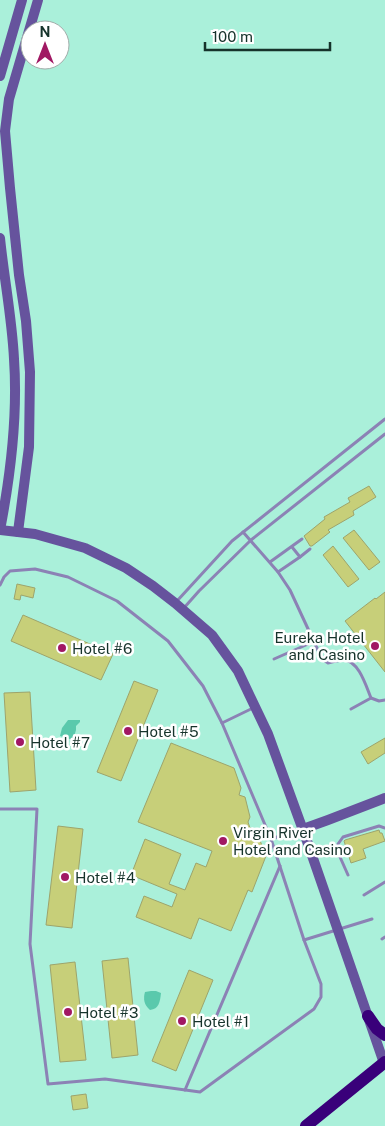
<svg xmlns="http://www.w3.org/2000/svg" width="385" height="1126" font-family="'Public Sans',sans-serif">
	<rect width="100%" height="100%" fill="#aaf0da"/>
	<g fill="#5ac9ac">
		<path d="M68,720H80V722L76,726V730L73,740L60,736L62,728Z"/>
		<path d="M151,991H156L161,993C160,1002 159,1009 150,1010C144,1005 143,999 145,992Z"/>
	</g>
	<g fill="#c7cf79" stroke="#9da46c">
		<path d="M369,486L376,497L353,511L354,515L328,530L330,532L312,546H310L304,536L325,519L324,517L350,502L348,498Z"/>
		<path d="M354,530L380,562L369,570L343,538Z"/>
		<path d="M333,546L359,579L348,587L323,555Z"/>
		<path d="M17,584L35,588L33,598L21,595L20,600L14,599Z"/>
		<path d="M385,592V672L345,621L375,598L376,599Z"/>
		<path d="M23,615L113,654L101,680L11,641Z"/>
		<path d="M134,681L158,690L121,781L97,772Z"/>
		<path d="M30,692L36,790L10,792L4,693Z"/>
		<path d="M385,738V753L368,764L361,752Z"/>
		<path d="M171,743L234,768L241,788L239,795L245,797L250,817L248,822L250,828L256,830L266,856L252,892L248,890L231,931L199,918L191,939L136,917L144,896L172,907L177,894L131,875L145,839L181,854L169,884L185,890L196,863L206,867L212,851L138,822Z"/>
		<path d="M58,826L83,829L72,928L46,925Z"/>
		<path d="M379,830L380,833H382L385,841L363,849L366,858L351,863L344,841L345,840Z"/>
		<path d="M128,958L138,1055L112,1058L102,961Z"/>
		<path d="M75,962L86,1060L60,1062L50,965Z"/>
		<path d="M189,970L213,980L176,1071L152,1061Z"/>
		<path d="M86,1094L88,1108L73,1110L71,1096Z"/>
	</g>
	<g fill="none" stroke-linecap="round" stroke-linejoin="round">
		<g stroke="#8c82b5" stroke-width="3">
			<path d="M243,532L278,572L290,590L322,659L328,663C333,662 339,660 344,660C359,661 366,686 371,698"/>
			<path d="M292,547L300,557"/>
			<path d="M270,562L302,539"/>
			<path d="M278,572L300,557L310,549"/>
			<path d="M0,585L4,577L10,571L35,569L68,577L117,601L168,641L203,686L222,723"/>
			<path d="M177,601L232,541L385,419"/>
			<path d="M183,609L199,591L251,540L385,434"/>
			<path d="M274,659L315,641"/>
			<path d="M253,708L222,723L271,839L301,829"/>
			<path d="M351,709L371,698L379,701L385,700"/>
			<path d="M0,809H37L30,944L48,1084L105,1079L200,1092L314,1009L321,997V984L304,940"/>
			<path d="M271,839L304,940L372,919"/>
			<path d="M348,875L340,857L338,844L343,837L379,826L385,828"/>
			<path d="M364,895L385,882"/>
			<path d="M382,939L385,937"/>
			<path d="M185,1090L280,866"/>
		</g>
		<g stroke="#66539d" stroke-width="10">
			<path d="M0,76L22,0"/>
			<path d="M0,238C4,278 12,318 14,359C18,417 11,473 0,530"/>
			<path d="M0,530L35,534L85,548L126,568L153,586L175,603L212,635L238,671L268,734L307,841L384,1063"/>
			<path d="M18,532L29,447L30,372L26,321L19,275L10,188L5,131L9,99L38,0"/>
			<path d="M303,829L328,820L380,800L385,798"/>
		</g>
		<g stroke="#39007a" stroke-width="12">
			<path d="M368,1016L377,1029L385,1035"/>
			<path d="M306,1126L385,1062"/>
		</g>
	</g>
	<g fill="#a11863" stroke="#fff" stroke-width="2">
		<circle cx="375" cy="646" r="5"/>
		<circle cx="62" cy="648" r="5"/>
		<circle cx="128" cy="731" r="5"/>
		<circle cx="20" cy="742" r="5"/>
		<circle cx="223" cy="841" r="5"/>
		<circle cx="65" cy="877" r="5"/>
		<circle cx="68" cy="1012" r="5"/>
		<circle cx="182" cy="1021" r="5"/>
	</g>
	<g text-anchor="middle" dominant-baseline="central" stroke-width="5" stroke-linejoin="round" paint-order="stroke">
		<g font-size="15" fill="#16332b" stroke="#fff" text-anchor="start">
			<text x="365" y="637" text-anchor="end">Eureka Hotel<tspan x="365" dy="17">and Casino</tspan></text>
			<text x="72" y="648">Hotel #6</text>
			<text x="138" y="731">Hotel #5</text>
			<text x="30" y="742">Hotel #7</text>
			<text x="233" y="832">Virgin River<tspan x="233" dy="17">Hotel and Casino</tspan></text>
			<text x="75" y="877">Hotel #4</text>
			<text x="78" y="1012">Hotel #3</text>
			<text x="192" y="1021">Hotel #1</text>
		</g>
	</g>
	<g transform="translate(45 45)"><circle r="24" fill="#ffffff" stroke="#a2adaa"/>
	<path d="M0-4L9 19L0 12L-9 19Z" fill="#a11863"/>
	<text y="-8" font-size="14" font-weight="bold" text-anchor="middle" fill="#16332b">N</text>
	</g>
	<path d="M205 42v8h125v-8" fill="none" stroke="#16332b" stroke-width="2.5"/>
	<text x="212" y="42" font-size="15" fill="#16332b" stroke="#ffffff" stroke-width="4" paint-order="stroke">100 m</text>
</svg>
